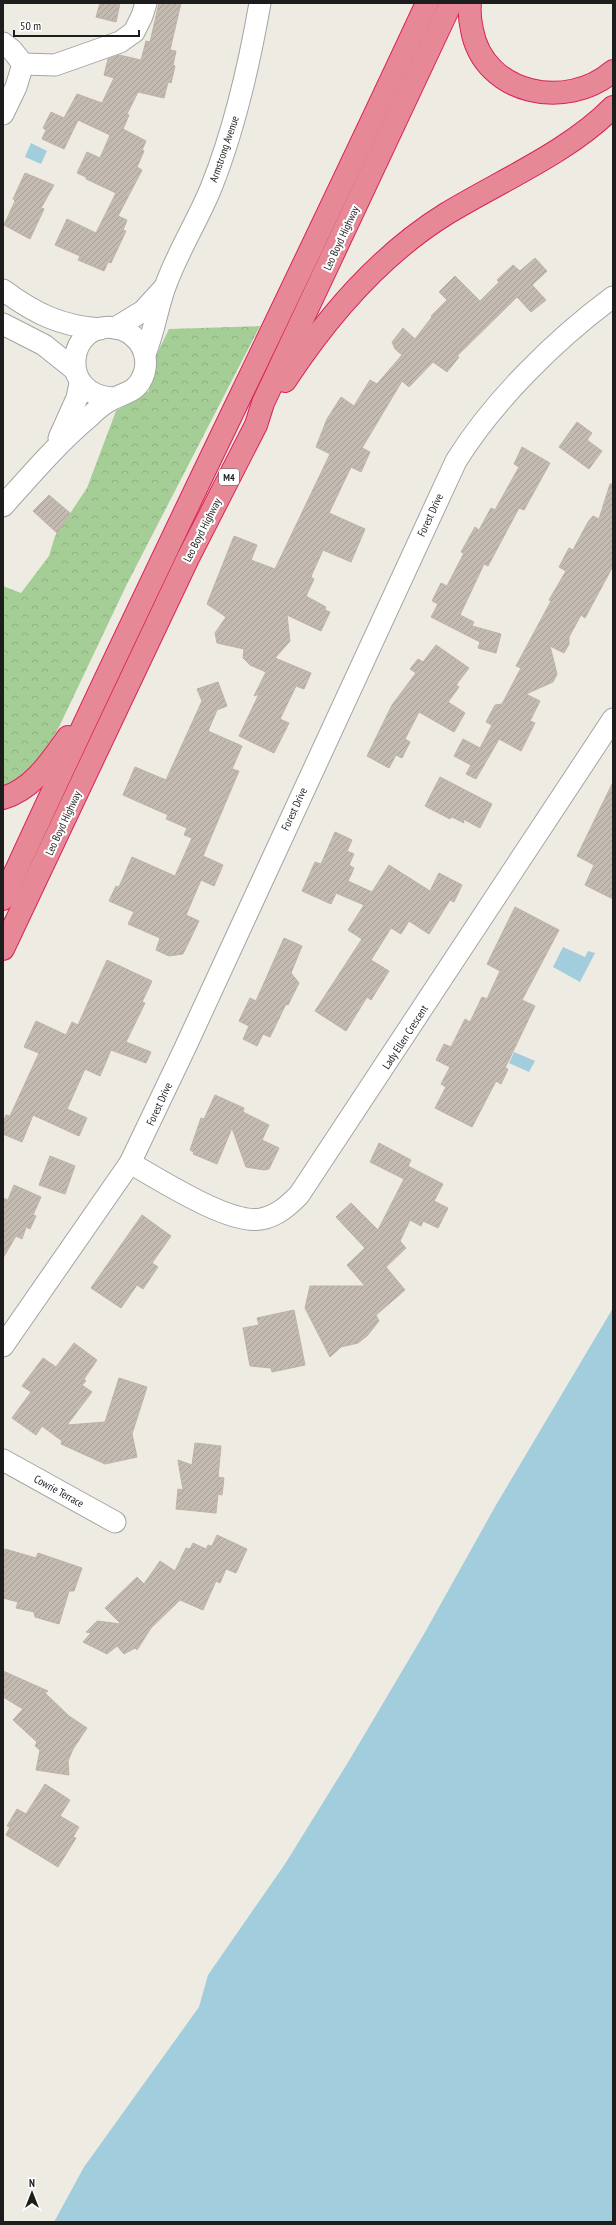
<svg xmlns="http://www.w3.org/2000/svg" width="616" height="2225" font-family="'PT Sans Narrow',sans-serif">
	<defs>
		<pattern id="forest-crowns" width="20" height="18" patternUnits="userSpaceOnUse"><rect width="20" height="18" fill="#a5ce96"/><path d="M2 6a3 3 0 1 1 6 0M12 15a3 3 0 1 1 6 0" fill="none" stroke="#8eb081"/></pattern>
		<pattern id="building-hatch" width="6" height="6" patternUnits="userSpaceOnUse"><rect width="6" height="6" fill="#c3bab2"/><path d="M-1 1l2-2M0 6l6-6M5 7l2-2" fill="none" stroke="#a79f99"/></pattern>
	</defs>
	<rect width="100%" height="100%" fill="#eeebe2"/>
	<path fill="url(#forest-crowns)" d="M260,326L127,584L59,727L34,772L3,796V586L21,593L49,556L55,536L87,488L116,411L149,391L154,360L169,329Z"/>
	<g fill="#a2cddc">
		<path d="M31,143L47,151L41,164L25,157Z"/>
		<path d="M563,947L585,957L588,951L595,953L580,982L553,967Z"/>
		<path d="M514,1052L535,1061L529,1072L509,1063Z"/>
		<path d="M613,1308V2222H54L84,2167L199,2007L208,1975L285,1864L350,1759L424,1634L496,1505Z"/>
	</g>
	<g fill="url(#building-hatch)" stroke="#c0b2a4">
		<path d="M100,3H120L116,22L96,17Z"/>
		<path d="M159,3H181L170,50L176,51L173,65L175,66L171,83L168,82L164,98L138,92L127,114L129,115L123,129L146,141L142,150L144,151L137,167L142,170L118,216L127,220L123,230L126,231L111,263L108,262L104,271L78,260L80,256L55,245L67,219L96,233L116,193L86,179V177L77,173L87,152L100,158L110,135L78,120L64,149L42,139L46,130L43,128L51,112L64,118L77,94L102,103L114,78L104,75L108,59L119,55L141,60L146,41L150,42Z"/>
		<path d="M25,173L54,185L41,208L44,209L30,239L4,225L15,201L13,199Z"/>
		<path d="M535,258L547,271L532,285L546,300L531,312L517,297L457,356L459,357L447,372L433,362L409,387L402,381L362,448L370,452L361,472L351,467L329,513L365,529L351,562L323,550L312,574L311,577L314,579L306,596L326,607L325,610L330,612L321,631L287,615L290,641L275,658L311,673L304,689L296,686L280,719L289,723L274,753L239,736L259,694L254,696L266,672L250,665L243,658L244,649L217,643L215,633L226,617L207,604L234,536L257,545L251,560L275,569L330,454L316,447L327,419L341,397L354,406L370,380L377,384L402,355L395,349L392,342L403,328L415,339L432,317L431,316L447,300L439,292L455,276L480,301L499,282L497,280L513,265L520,271Z"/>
		<path d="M577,422L592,433L587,440L602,451L589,469L559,447Z"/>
		<path d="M522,447L550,463L524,510L519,508L488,566L484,564L460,615L474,622L472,626L501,634L496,653L478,648L480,642L431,617L438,604L432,601L441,583L447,586L464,553L461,552L475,527L479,530L491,508L495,510L519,467L514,464Z"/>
		<path d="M610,484H613V566L585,618L581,615L569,637V644L564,653L550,646L557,674L553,682L526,694L540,701L530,721L535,723L521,751L499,739L476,779L466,774L471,765L454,756L463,739L480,748L492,725L486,722L495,705L502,704L521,668L516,666L551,601L549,600L566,571L559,567L569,548L573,550L588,522L593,516L599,519Z"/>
		<path d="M49,495L70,513L57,533L33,511Z"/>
		<path d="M436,645L469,668L456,685L459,687L448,702L465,713L454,732L419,712L405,739L410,742L402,758L396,755L389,768L367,756L392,705L416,673L410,669L418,659L423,662Z"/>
		<path d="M218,682L227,706L217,710L208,731L242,746L232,769L239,771L203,856L223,865L214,886L201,880L186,915L199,921L183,954L169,956L156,950L160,938L128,924L134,912L109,901L116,886L119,887L132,857L175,876L192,838L184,835L187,828L166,819L168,815L123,795L135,767L166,780L202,701L197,689Z"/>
		<path d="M440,777L492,804L480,828L463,819L464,823L452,817L450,819L425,806Z"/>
		<path d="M613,782V899L585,885L594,865L577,856Z"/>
		<path d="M335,832L352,840L347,851L354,854L349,865L354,868L348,881L372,892L389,865L430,891L439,873L462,885L454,902L450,900L429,934L409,921L401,934L391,928L371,960L389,971L371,1000L367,997L346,1031L315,1011L362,939L348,930L364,905L336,893L331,904L302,891L315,862L321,864Z"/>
		<path d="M515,907L559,930L522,1000L535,1006L505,1068L508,1069L501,1084L496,1081L472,1127L435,1108L446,1087L441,1084L450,1067L436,1060L444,1044L451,1047L465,1019L470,1022L482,997L487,999L500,971L487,964Z"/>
		<path d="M284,938L302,946L291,973L299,983L288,1005L286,1004L270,1037L263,1034L257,1046L243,1039L249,1026L239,1021L250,998L256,1001Z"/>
		<path d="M107,960L152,981L142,1002L145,1003L126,1042L151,1052L146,1063L111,1050L100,1076L85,1069L67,1109L87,1118L79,1136L33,1115L22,1142L3,1134V1123L6,1115L10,1116L39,1053L24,1047L36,1021L66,1035L72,1022L78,1025Z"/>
		<path d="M215,1095L244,1108L243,1112L269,1125L262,1140L279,1148L269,1169L264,1170L246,1167L232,1128L217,1164L193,1154L194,1152L190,1150L201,1118L204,1119Z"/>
		<path d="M379,1143L411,1160L408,1166L443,1184L434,1201L448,1208L438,1228L423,1221L421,1226L410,1220L400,1241L406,1248L386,1267L405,1290L376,1315L379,1321L367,1336L358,1343L341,1347L330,1357L305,1308L310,1286H365L347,1265L365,1248L336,1217L351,1203L378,1230L404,1179L370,1162Z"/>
		<path d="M50,1156L75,1166L65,1194L39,1185Z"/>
		<path d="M14,1185L41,1197L33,1215L36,1216L30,1229L26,1227L22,1239L16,1236L3,1258V1198L8,1200Z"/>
		<path d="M142,1215L171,1236L152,1263L158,1267L143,1289L137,1285L121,1308L91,1288Z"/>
		<path d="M294,1310L305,1365L272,1372L271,1368L250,1366L243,1328L259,1325L257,1318Z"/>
		<path d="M74,1343L97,1360L84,1379L86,1381L82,1385L92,1392L67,1425L105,1422L119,1378L147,1387L132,1434L137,1457L105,1464L61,1444L62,1441L42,1426L36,1435L12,1418L31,1392L22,1386L43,1358L56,1367Z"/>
		<path d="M195,1443L221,1446L218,1477L224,1478L222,1495L218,1494L216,1513L176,1509L178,1489L183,1490L178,1460L192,1465Z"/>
		<path d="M217,1535L247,1549L236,1573L226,1569L220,1583L216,1581L203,1610L180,1600L151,1628L137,1650L135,1648L124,1654L117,1646L107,1654L83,1642L91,1633L86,1632L97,1621L121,1624L105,1608L137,1577L144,1584L160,1561L175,1571L186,1548L190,1549L193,1543L206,1549L208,1545L212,1546Z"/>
		<path d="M5,1549L36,1558L38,1553L82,1568L74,1591H69L59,1624L35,1617L34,1612L16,1608L18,1602L3,1598V1557Z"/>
		<path d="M3,1671L48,1691L45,1693L69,1716L87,1728L73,1749L68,1761L69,1775L36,1770L40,1750L35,1746L37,1742L13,1720L23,1709L3,1697Z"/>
		<path d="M45,1784L70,1800L60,1816L79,1827L73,1837L76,1838L58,1867L6,1835L10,1827L7,1826L17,1809L26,1814Z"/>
	</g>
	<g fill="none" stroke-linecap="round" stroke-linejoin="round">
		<defs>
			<g id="minor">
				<path d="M3,43L12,50L23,64L16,87L3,114"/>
				<path d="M23,64L55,65L120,42L134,32L142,16L146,3"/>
				<path d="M3,290C34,313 60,326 100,329"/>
				<path d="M3,324L44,345L74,369"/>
				<path d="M115,328L143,311L164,288"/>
				<path d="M145,354C154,332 157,309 165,287C177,253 197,222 211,188C235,128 249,66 260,3"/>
				<path d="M59,438L77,398L80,383"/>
				<path d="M3,506C30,476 57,444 89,417C96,410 104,403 113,399C123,393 133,393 140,382C148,369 147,354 139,342C133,335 125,329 116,328C68,319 56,395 113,398"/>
				<path d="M130,1163C159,1179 229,1225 261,1219C277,1216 288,1206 299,1195L613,719"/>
				<path d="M3,1346L130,1163L185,1048L456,461C493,401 556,339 613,297"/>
				<path d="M3,1460L115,1522"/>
			</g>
			<g id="highway">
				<path d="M470,3C469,12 470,21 472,30C484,95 567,111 613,71"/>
				<path d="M285,381C327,317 380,255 446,214C500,181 569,152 613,107"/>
				<path d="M3,798C33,789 51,761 68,737"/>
				<path d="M3,899C140,598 288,303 427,3"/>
				<path d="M3,949L188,558L256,425L263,403L451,3"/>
			</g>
		</defs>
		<use href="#minor" stroke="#a4a4a4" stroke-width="23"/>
		<use href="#highway" stroke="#d9225a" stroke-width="24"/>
		<use href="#minor" stroke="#fff" stroke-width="21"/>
		<use href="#highway" stroke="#e78896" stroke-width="22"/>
	</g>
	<g text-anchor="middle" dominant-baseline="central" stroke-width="4" stroke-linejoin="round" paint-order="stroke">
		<rect fill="#fff" stroke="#616161" stroke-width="1" x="219" y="469" width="20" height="16" rx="3"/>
		<g font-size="10" font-weight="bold" fill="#1d1d1d">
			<text x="229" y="477">M4</text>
		</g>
		<g font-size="11" fill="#1d1d1d" stroke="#fff">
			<text transform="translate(224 149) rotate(-71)">Armstrong Avenue</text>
			<text transform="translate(341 238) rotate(-65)">Leo Boyd Highway</text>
			<text transform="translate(430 515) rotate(-65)">Forest Drive</text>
			<text transform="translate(202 530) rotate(-63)">Leo Boyd Highway</text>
			<text transform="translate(294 809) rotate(-65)">Forest Drive</text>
			<text transform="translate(63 823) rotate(-65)">Leo Boyd Highway</text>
			<text transform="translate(405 1037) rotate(-57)">Lady Ellen Crescent</text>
			<text transform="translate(159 1104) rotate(-65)">Forest Drive</text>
			<text transform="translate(59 1491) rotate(29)">Cowrie Terrace</text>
		</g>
	</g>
	<rect width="616" height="2225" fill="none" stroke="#1d1d1d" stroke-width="8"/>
	<g transform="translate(32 2193)" stroke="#ffffff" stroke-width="3" paint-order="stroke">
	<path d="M0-3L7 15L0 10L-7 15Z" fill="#1d1d1d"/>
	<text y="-6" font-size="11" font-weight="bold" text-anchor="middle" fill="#1d1d1d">N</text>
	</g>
	<path d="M14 30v6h125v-6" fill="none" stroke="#1d1d1d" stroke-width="2"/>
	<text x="20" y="30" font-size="12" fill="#1d1d1d" stroke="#ffffff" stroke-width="3" paint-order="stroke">50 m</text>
</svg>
